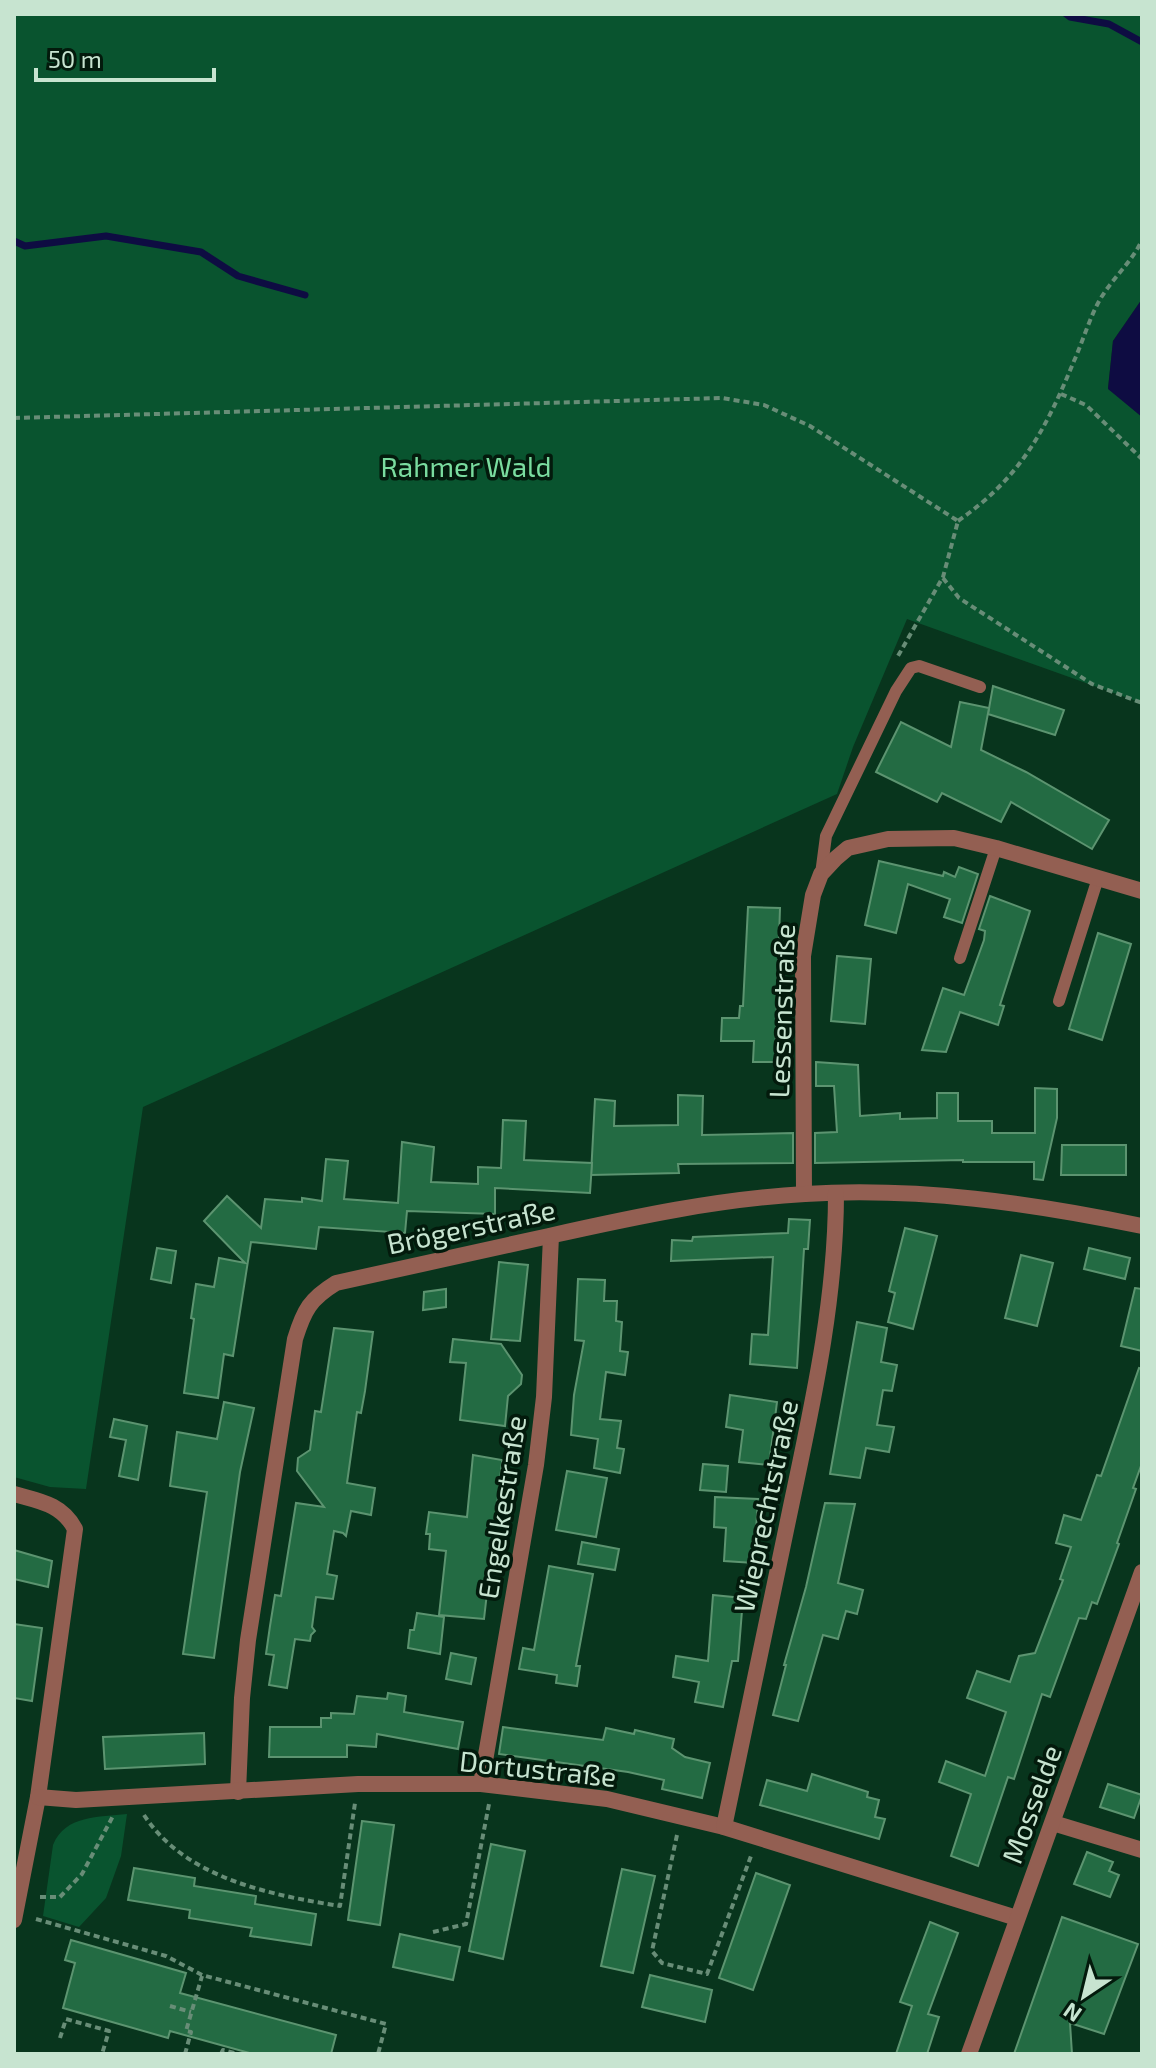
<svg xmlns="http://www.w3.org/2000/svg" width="1156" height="2068" font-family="'Exo 2',sans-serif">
	<rect width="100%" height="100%" fill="#08351d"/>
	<g fill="#09542f">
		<path d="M14,14H1142V299L1113,341L1108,388L1142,417V703L907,619L853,747L837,794L143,1107L86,1489L50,1487L14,1477Z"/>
		<path d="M127,1814L121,1856L106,1898L79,1927L43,1916L53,1845C65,1815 99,1817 127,1814Z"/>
	</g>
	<path fill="#0e0c42" d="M1142,299V417L1108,389L1113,341Z"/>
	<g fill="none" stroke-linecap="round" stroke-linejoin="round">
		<g stroke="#0e0c42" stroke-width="7">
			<path d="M1066,14L1070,17L1109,24L1142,42"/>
			<path d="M14,241L25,246L106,236L201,252L238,276L305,295"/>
		</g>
	</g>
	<g fill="#236b43" stroke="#5c9470" stroke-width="2">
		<path d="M993,686L1064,710L1055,735L988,714Z"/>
		<path d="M960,702L989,708L981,750L1026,772L1109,820L1092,849L1011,802L1001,822L942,793L937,802L876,772L901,722L951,747Z"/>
		<path d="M879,861L943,876L944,872L955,877L959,867L978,874L962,923L944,917L950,899L908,884L896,933L865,925Z"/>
		<path d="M990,896L1030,911L1000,1005L1004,1006L998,1025L960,1012L946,1052L922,1050L943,988L964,995L984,940L985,931L979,929Z"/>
		<path d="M748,907L780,908L775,1062H753L754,1041H721L722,1018H739L740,1006H743Z"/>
		<path d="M1098,933L1131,944L1102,1040L1069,1029Z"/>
		<path d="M837,956L871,959L865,1024L831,1021Z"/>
		<path d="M816,1062L858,1065L860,1116L900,1113V1119L937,1118V1093H958V1121H992V1133H1035V1088L1057,1089V1118L1043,1180L1034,1179V1162H963V1160L815,1163V1133L837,1132L834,1086H816Z"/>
		<path d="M678,1095L703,1096L702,1135L793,1133V1163L678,1164L679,1173L591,1175L595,1099L615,1101L614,1126L678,1125Z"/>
		<path d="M503,1120L526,1121L524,1160L592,1163L590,1193L495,1188V1214L407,1211L405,1233L319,1227L316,1249L251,1242L233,1356L224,1354L218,1398L184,1393L194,1319L191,1318L196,1284L214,1287L219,1258L245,1263L204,1221L227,1196L261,1228L265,1199L302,1202V1198L322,1201L326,1159L348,1161L344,1199L398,1203L402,1142L434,1147L431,1182L478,1184V1167L501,1168Z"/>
		<path d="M1062,1145H1126V1175H1061Z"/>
		<path d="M789,1219L810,1220L808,1249H804L797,1368L750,1364L752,1334L768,1335L773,1257L671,1261L672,1240L692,1241L693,1237L788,1233Z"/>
		<path d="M905,1228L937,1236L913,1329L888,1322L895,1293L889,1291Z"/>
		<path d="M157,1248L176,1251L171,1283L151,1279Z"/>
		<path d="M1089,1248L1130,1258L1125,1279L1084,1269Z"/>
		<path d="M1021,1255L1053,1263L1037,1326L1005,1318Z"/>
		<path d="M499,1262L528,1265L520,1341L491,1339Z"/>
		<path d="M578,1279L605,1280L604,1301H617L616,1321L622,1322L620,1351L628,1352L625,1375L606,1372L600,1419L621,1421L617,1448L624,1449L620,1473L594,1468L598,1439L571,1435L574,1395L584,1341L575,1340Z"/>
		<path d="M1135,1288L1142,1289V1351L1121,1346Z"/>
		<path d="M446,1289V1307L423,1310L424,1292Z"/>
		<path d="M857,1322L887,1328L881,1362L897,1365L892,1391L883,1390L877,1425L894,1427L889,1452L866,1448L860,1478L830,1474Z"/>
		<path d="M334,1328L373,1332L365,1391L361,1413L357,1412L347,1483L375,1488L371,1515L351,1511L346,1536L343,1533L334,1531L327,1574L337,1576L333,1599L316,1597L312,1627L315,1631L311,1635L310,1641L295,1639L287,1688L269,1685L274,1655L266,1654L270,1626L275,1595L281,1596L296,1503L324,1507L297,1471L298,1458L310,1450L315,1411L321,1412Z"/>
		<path d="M453,1339L501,1344L522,1375L521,1384L508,1396L505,1426L460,1420L466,1363L450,1362Z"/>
		<path d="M1139,1368L1142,1369V1463L1133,1488L1136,1489L1117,1543L1119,1544L1097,1604L1092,1602L1086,1619L1079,1618L1050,1697L1042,1694L1014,1779L1008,1777L978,1866L951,1856L971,1794L939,1782L946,1761L985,1776L1006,1712L967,1698L977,1671L1010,1682L1019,1656L1035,1653L1063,1580L1060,1579L1071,1547L1056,1543L1064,1515L1081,1520L1097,1475L1101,1476Z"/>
		<path d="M730,1395L777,1402L769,1465L739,1462L743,1430L726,1427Z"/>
		<path d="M224,1402L254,1408L240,1472L214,1658L183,1654L207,1492L170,1486L177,1432L217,1439Z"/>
		<path d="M114,1419L147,1426L138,1480L119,1476L126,1440L110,1437Z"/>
		<path d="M473,1455L502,1460V1462L484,1619L439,1615L446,1551L429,1549L430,1534H426L429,1512L467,1517Z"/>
		<path d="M703,1464L728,1466L726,1492L700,1490Z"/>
		<path d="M567,1471L607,1478L596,1537L556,1530Z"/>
		<path d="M715,1497L758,1499L754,1563L724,1561L726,1528L714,1527Z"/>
		<path d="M825,1503L855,1504L838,1583L863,1590L857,1614L846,1611L838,1639L823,1635L798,1721L773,1715L786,1665H784L806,1587Z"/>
		<path d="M582,1542L619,1549L615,1570L578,1564Z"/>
		<path d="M14,1550L52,1561L48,1587L14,1579Z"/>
		<path d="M549,1566L593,1574L576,1666H580L577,1686L556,1683L557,1675L519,1669L523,1648L534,1650Z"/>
		<path d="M713,1595L743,1598L738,1661H732L723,1707L695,1702L699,1682L673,1677L676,1656L708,1661Z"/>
		<path d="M417,1613L444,1617L440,1654L408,1648L410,1630H414Z"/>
		<path d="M14,1624L42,1628L32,1701L14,1698Z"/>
		<path d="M451,1653L476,1658L471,1684L446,1679Z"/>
		<path d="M388,1693L406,1696L404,1712L463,1722L458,1749L377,1734L376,1747L347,1745V1757H269L270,1727H321V1718H331V1713L354,1714L357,1696L387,1699Z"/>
		<path d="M503,1727L603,1740L606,1728L634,1734L635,1730L674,1739L672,1748L685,1757L710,1763L702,1798L662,1789L664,1780L628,1772L499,1754Z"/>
		<path d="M204,1733L205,1764L105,1769L103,1737Z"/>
		<path d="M812,1774L868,1792L867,1797L879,1800L875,1817L885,1819L879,1839L760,1805L767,1780L807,1791Z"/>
		<path d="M1108,1784L1142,1795L1134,1818L1100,1807Z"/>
		<path d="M362,1821L394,1825L380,1925L348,1920Z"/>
		<path d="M491,1844L525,1851L503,1959L469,1951Z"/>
		<path d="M1087,1852L1113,1862L1109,1871L1119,1875L1110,1897L1074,1884Z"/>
		<path d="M134,1868L195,1878L194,1886L256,1896L255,1904L316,1914L311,1945L250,1936L252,1928L189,1918L190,1910L128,1900Z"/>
		<path d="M622,1869L655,1876L633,1973L601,1966Z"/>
		<path d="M756,1873L790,1885L753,1990L719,1978Z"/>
		<path d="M1062,1917L1138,1944L1104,2034L1070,2023L1072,2054H1014Z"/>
		<path d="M930,1922L958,1933L928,2014L939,2017L927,2054H896L912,2006L900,2002Z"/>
		<path d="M400,1934L460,1947L453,1980L393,1967Z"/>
		<path d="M71,1940L186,1973L180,1993L336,2035L331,2054H253L170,2031L168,2038L63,2008L75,1963L65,1960Z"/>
		<path d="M650,1975L712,1990L705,2022L642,2007Z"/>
	</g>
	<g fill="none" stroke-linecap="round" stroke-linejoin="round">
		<g stroke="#688d77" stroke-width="4" stroke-dasharray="6 4" stroke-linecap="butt">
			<path d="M1061,394L1086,405L1142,459"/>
			<path d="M14,418L722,398L764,405L810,426L958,521L943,577L898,656"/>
			<path d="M958,521C1021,477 1045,431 1074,361C1082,343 1088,323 1097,305C1109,281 1131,264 1142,240"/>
			<path d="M943,578L959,598L1092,684L1142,703"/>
			<path d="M144,1815C185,1878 270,1895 340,1906L355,1803"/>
			<path d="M677,1835L652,1951L662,1963L707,1974L751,1856"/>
			<path d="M40,1897H60L82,1874L113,1816"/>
			<path d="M36,1919L166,1956L202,1975L386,2024L378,2054"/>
			<path d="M433,1932L466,1924L489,1804"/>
			<path d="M170,2006L191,2012"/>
			<path d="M60,2038L66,2019L109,2031L102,2054"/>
			<path d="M185,2054L191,2032L186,2031L202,1976"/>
			<path d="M221,2054L223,2050L238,2054"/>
		</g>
		<g stroke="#935f52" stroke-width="12">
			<path d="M821,874L826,836L896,691L911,668L919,666L980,687"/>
			<path d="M960,958L996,848"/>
			<path d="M1059,1001L1098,878"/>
		</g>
		<g stroke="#935f52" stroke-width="16">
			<path d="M804,1194L803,956L813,895L821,874L835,859L848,848L888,839L954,838L996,848L1142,891"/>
			<path d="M14,1494C39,1501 62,1504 75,1529L38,1797L14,1920"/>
			<path d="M481,1784L536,1465L544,1397L551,1236"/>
			<path d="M238,1792L242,1698L248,1640L295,1339C304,1310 310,1299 336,1283C407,1267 478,1252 549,1236C634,1217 718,1199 805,1194C918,1187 1032,1203 1142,1226"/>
			<path d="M38,1797L76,1800L358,1784H481L607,1799L724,1827L1017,1918"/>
			<path d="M1053,1823L1142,1850"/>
			<path d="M724,1827C746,1722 768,1617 790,1511C812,1406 836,1302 836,1193"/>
			<path d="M969,2054L1142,1572"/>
		</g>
	</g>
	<g text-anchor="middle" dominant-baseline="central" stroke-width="7" stroke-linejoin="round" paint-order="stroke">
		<g font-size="28" fill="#7adc9f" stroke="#031a0c">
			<text x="466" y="466">Rahmer Wald</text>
		</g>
		<g font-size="28" fill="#c7e4d0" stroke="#031a0c">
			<text transform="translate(781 1011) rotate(-88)">Lessenstraße</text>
			<text transform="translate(471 1226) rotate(-12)">Brögerstraße</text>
			<text transform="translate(765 1506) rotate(-78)">Wieprechtstraße</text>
			<text transform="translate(501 1507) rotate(-81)">Engelkestraße</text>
			<text transform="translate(538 1768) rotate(6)">Dortustraße</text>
			<text transform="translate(1031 1804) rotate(-70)">Mosselde</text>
		</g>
	</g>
	<rect width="1156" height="2068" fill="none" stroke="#c7e4d0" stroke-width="32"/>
	<g transform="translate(1084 1996) rotate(215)" stroke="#031a0c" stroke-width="6" paint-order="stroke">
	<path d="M0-6L14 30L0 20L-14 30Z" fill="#c7e4d0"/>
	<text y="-12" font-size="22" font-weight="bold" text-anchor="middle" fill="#c7e4d0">N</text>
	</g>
	<path d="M36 68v12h178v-12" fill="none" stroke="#c7e4d0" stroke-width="4"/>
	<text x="48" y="68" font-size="24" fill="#c7e4d0" stroke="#031a0c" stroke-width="6" paint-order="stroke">50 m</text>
</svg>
